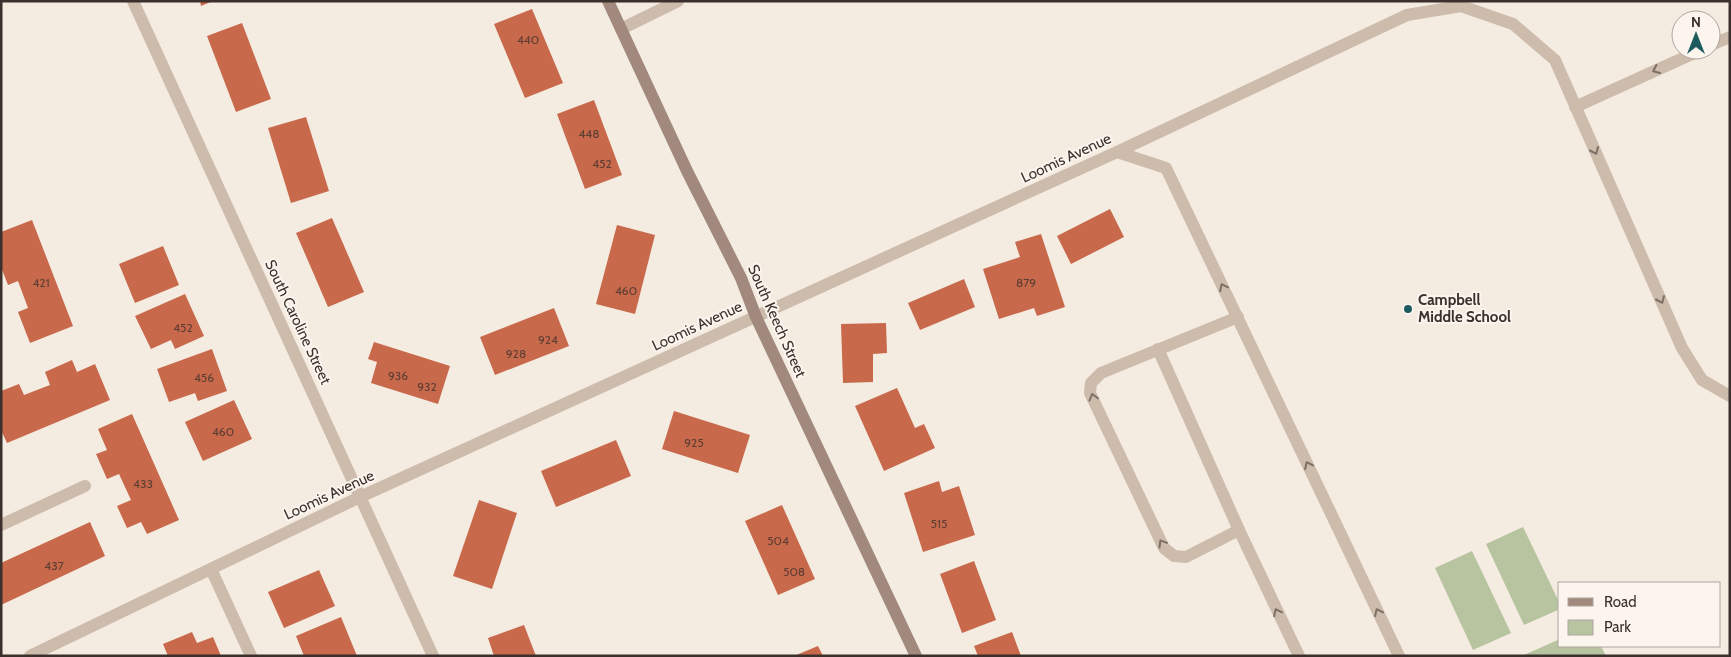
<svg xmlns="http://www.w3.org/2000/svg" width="1731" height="657" font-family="Cabin,sans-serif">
	<rect width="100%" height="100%" fill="#f4ebe1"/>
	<g fill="#b8c4a0">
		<path d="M1523,527L1560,604V609L1524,625L1486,544Z"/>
		<path d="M1472,551L1511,633L1473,650L1435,568Z"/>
		<path d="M1560,639V646H1601L1606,656H1522Z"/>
	</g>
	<g fill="#c8694b">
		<path d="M200,1H213L201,6Z"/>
		<path d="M532,9L563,83L525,98L494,24Z"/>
		<path d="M242,23L271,99L236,112L207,36Z"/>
		<path d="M594,100L622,175L585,189L557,114Z"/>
		<path d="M306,117L329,191L291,203L268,128Z"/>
		<path d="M1110,209L1124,237L1071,264L1057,236Z"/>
		<path d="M332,218L364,292L328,307L296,233Z"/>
		<path d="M32,220L73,326L30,343L18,312L28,308L18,281L8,285L1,267V232Z"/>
		<path d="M617,225L655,235L635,314L596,304Z"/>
		<path d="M1041,234L1065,307L1037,316L1034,308L999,319L983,269L1020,257L1015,242Z"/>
		<path d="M163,246L179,285L135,303L119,264Z"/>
		<path d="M964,279L975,307L920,330L908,303Z"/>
		<path d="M185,294L204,336L175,349L171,340L151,349L135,316Z"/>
		<path d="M554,308L569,346L495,375L480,337Z"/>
		<path d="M886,323L887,353L873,354V382L843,383L841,324Z"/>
		<path d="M374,342L450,366L438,404L371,383L377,362L368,359Z"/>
		<path d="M212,349L227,391L198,401L195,393L169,402L157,369Z"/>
		<path d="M72,360L77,372L95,364L110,400L7,443L1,430V391L19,384L24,395L50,385L45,372Z"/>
		<path d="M897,388L915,428L924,424L935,448L884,471L855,406Z"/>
		<path d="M234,400L252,439L203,461L185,422Z"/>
		<path d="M674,411L750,435L738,473L662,449Z"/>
		<path d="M132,414L179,520L147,534L141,522L127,528L117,506L131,500L119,474L107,479L96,454L107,450L98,429Z"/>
		<path d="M616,440L631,476L556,507L541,471Z"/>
		<path d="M939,481L942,492L959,486L975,535L923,552L904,493Z"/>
		<path d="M479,500L517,513L492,589L453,576Z"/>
		<path d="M782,505L815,579L778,595L745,521Z"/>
		<path d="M90,522L105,556L1,605V563Z"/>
		<path d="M974,561L996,620L962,633L940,574Z"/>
		<path d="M319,570L335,606L284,628L268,592Z"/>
		<path d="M341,617L357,656H304L296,636Z"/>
		<path d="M524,625L536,656H494L488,638Z"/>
		<path d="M192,632L197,643L213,637L221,656H168L163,644Z"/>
		<path d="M1012,632L1021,656H978L974,646Z"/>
		<path d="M818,646L823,656H794Z"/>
	</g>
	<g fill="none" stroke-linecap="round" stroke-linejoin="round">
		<g stroke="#cdbbac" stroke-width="12">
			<path d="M1407,15L1461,6L1513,24L1555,60L1682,348L1702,380L1730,396"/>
			<path d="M621,29L678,1"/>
			<path d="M1711,45L1730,37"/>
			<path d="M1575,107L1701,50"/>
			<path d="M1117,152L1166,168L1399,656"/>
			<path d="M1238,317L1101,373L1091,383L1090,393L1164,548L1174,556L1186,557L1239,530L1299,656"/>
			<path d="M1158,349L1239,530"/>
			<path d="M1,525L85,486"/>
			<path d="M211,569L251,656"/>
		</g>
		<g stroke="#cdbbac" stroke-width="12">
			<path d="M133,1L433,656"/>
			<path d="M30,656L360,497L1117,152L1407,15"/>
		</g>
		<path stroke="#a18a7d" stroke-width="12" d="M608,1L687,171L741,278L756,317L916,656"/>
	</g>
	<defs><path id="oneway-chevron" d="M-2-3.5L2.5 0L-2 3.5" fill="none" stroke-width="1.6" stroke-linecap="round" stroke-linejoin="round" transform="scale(1.25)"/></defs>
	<g stroke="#7d6f65">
		<use href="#oneway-chevron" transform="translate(1656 70) rotate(155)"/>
		<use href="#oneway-chevron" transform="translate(1595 151) rotate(66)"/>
		<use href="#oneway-chevron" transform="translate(1223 287) rotate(-116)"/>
		<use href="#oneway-chevron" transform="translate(1661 300) rotate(66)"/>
		<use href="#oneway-chevron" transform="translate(1093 397) rotate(-105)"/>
		<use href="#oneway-chevron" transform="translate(1308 465) rotate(-115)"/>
		<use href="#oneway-chevron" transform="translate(1162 543) rotate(-121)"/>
		<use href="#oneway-chevron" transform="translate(1277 612) rotate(-116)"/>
		<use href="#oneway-chevron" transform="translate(1378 612) rotate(-115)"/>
	</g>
	<circle fill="#1f5a5e" stroke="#fbf5ee" stroke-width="2" cx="1408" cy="309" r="5"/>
	<g text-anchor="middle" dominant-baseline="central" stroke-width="4" stroke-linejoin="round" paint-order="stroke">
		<g font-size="12" fill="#5e3e33">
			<text x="528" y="39">440</text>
			<text x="589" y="133">448</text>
			<text x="602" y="163">452</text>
			<text x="41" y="282">421</text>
			<text x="1026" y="282">879</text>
			<text x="626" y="290">460</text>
			<text x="183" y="327">452</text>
			<text x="548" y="339">924</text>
			<text x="516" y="353">928</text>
			<text x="398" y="375">936</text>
			<text x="204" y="377">456</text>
			<text x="427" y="386">932</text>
			<text x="223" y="431">460</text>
			<text x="694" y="442">925</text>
			<text x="143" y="483">433</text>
			<text x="939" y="523">515</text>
			<text x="778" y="540">504</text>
			<text x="54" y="565">437</text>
			<text x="794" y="571">508</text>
		</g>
		<g font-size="15" fill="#3b302b" stroke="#fbf5ee">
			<text transform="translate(1066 158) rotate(-25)">Loomis Avenue</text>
			<text transform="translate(777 321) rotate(66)">South Keech Street</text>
			<text transform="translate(298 322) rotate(65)">South Caroline Street</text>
			<text transform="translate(697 326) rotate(-25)">Loomis Avenue</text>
			<text transform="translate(329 495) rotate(-25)">Loomis Avenue</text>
		</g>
		<g font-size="15" font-weight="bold" fill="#3b302b" stroke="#fbf5ee" text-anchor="start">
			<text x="1418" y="300">Campbell<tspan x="1418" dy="17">Middle School</tspan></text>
		</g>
	</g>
	<rect width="1731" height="657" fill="none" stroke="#3b302b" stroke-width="5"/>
	<rect x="1558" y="582" width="162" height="65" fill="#fbf5ee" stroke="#aea6a0"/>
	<rect x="1568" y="598" width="25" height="8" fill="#a18a7d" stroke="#aea6a0"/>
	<text x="1604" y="607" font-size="15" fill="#3b302b">Road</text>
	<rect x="1568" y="620" width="25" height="15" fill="#b8c4a0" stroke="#aea6a0"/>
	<text x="1604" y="632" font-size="15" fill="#3b302b">Park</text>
	<g transform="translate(1696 35)"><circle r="24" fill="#fbf5ee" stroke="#aea6a0"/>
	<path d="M0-4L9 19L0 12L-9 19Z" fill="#1f5a5e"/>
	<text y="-8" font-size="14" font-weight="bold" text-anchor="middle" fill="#3b302b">N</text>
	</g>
</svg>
